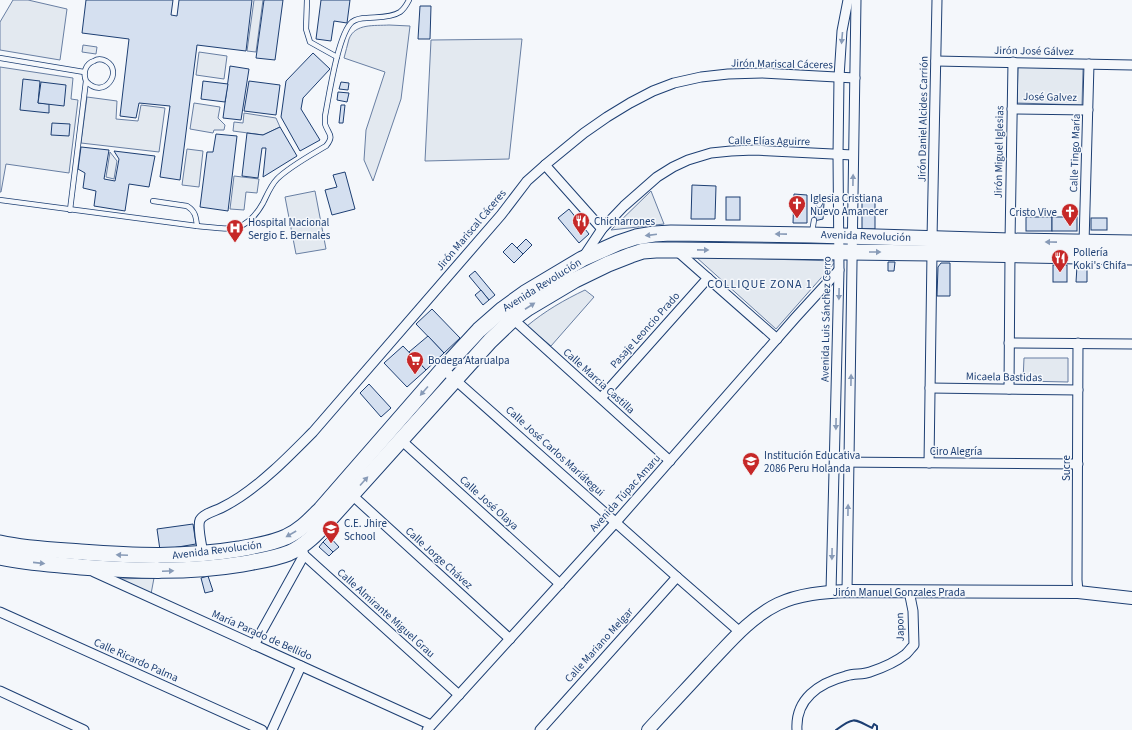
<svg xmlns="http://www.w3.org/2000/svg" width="1132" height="730" font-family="'Source Sans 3',sans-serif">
	<rect width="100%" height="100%" fill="#f4f7fb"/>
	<g fill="#e3e9f0" stroke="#687fa3">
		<path d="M13,0H28L67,9L60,60L0,50V22Z"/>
		<path d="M254,0H263L256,52L247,51Z"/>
		<path d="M389,25L410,26L401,99L373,181L364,160L366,130L385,72L344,58C346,52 347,45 349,39C355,23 375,26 389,25Z"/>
		<path d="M522,39L509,159L425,161L431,40Z"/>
		<path d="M83,45L97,47L96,54L82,52Z"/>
		<path d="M199,52L227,56L224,79L196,75Z"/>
		<path d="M0,67L73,78L71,99L78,100L69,173L6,164L1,192H0Z"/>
		<path d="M1018,67L1083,69L1082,105L1017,103Z"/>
		<path d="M87,97L117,101L116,119L138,121L141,105L165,108L159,152L81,143Z"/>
		<path d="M194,103L220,107L218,118L225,125L224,130H214L213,133L190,129Z"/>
		<path d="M244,113L276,118L280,127L263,135L233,131L234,122L243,123Z"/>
		<path d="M187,149L203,151L199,187L182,185Z"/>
		<path d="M110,152L117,161L114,179L106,177Z"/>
		<path d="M234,176L259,179L257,193L246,192L244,210L230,209Z"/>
		<path d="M315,191L326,249L296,254L285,197Z"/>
		<path d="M651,191L664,224L611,230Z"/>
		<path d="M696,257L836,261L776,329Z"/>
		<path d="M585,290L594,297L551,346L527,326C545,311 564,300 585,290Z"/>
		<path d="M1024,358H1068V382L1023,381Z"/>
		<path d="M154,578L151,594L116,579Z"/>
	</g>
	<g fill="#d5e0f0" stroke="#1d3f73">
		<path d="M86,0H173L171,15L177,16L179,0H252L246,51L197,45L180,180L160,177L170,106L139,103L136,118L120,116L129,39L82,33Z"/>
		<path d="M264,0H283L275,60L256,58Z"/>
		<path d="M321,0H350L347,23L334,21L331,41L316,39Z"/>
		<path d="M420,6H431L430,39H418Z"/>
		<path d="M313,53L330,69L303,98L301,109L320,140L300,151L281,117L286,81Z"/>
		<path d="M230,66L249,69L241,120L223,118Z"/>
		<path d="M23,79L40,81L38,103L49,104V113L20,110Z"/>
		<path d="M203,81L228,84L225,102L201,99Z"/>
		<path d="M249,81L280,85L276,115L244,111Z"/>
		<path d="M41,82L66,85L64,106L38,103Z"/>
		<path d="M341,82L349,83L348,90L339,89Z"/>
		<path d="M338,92L349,93L347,102L337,100Z"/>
		<path d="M341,105H345L343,123H339Z"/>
		<path d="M52,123L70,124L69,136L51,135Z"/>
		<path d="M280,127L297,156L263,177L266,148H262L258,178L242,176L247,133L263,135Z"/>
		<path d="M216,134L237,136L228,211L200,207L207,152H213Z"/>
		<path d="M81,147L109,150L104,179L115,181L119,159L114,151L155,156L149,187L129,184L125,211L94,206L96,191L83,188L85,173L78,169Z"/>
		<path d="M345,172L355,209L332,215L325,190L337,187L333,175Z"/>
		<path d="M692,185L716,186L715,219H691Z"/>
		<path d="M794,194L807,195V223H793Z"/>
		<rect x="726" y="197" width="14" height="23"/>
		<rect x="862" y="202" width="13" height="27"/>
		<path d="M824,203L823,219L814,221L815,207Z"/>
		<path d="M569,209L589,234L579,243L558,218Z"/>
		<rect x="1026" y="217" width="26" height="14"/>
		<rect x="1052" y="217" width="25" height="14"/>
		<rect x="1091" y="218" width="16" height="12"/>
		<path d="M526,239L532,245L523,254L517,248Z"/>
		<path d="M512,243L523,254L514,263L503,252Z"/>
		<path d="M888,262H895L894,271H888Z"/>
		<path d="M941,263H950V296H937L938,267Z"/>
		<rect x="1053" y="265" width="14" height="17"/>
		<path d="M1077,266H1087V282H1076Z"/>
		<path d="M475,271L495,295L489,300L469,276Z"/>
		<path d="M481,290L489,300L483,305L475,295Z"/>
		<path d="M432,309L460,338L444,353L416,324Z"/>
		<path d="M428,336L444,353L426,370L409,352Z"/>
		<path d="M403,346L426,370L407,387L384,363Z"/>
		<path d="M369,384L391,408L381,417L360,393Z"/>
		<path d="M193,524L196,544L160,550L157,529Z"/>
		<path d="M329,536L339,547L333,552L323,542Z"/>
		<path d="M323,542L333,552L329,556L319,547Z"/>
		<path d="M208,576L213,591L205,593L201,578Z"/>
	</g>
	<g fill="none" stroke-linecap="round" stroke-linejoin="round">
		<defs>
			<g id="service">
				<path d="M307,0L306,29L310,42L337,57"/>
				<path d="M0,58L84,72"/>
				<path d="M0,200L197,226C229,229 245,235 263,203C267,195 271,185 277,179C289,167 311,155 326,146C335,135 328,134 325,124C325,121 325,119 325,116C329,96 338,34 352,22C356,19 361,18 367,18C376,17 391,18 400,12C404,9 407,4 409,0"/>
				<path d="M153,201L187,206C195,211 196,216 197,226"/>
				<path d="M819,205L821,201L838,195"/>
				<path d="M70,210L86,81C83,73 85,64 94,61C97,59 102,59 106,61C124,71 104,101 86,81"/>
				<path d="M812,232L814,220"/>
			</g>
			<g id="minor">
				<path d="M936,61L1132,65"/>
				<path d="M1012,109L1088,110"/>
				<path d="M545,165L602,229"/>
				<path d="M932,238L937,0"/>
				<path d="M1010,241L1013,62"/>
				<path d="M1084,243L1089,64"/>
				<path d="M676,250L777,339"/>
				<path d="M584,256L602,229L624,206L657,177L673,167L688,160L711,153L731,151L754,150L853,155"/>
				<path d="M513,319L670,461"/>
				<path d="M1009,343L1132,344"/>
				<path d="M443,369L677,577L740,632"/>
				<path d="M930,388L1078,390"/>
				<path d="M1009,389L1010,255"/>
				<path d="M601,398L708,278"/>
				<path d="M401,440L560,584"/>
				<path d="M835,462L1078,464"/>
				<path d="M929,463L932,253"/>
				<path d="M352,495L510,639"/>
				<path d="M301,546L304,555L459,695"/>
				<path d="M203,554C202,547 197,526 200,520C203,514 215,511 221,508C227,505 234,501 240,497C267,479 290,455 313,432L501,215L527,181L545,165L584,133L607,117L630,103L653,91L674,83L701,77L728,74L762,73L855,78"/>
				<path d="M94,572L431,725"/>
				<path d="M847,591L856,0"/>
				<path d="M831,592L839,270L838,155L839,77L842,31L848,0"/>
				<path d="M1078,592L1077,580L1078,343"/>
				<path d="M0,612L262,730"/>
				<path d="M254,645L304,555"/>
				<path d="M0,691L84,730"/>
				<path d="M272,730L301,666"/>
				<path d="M427,730L616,522L796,317L839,270"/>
				<path d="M540,730L677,577"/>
				<path d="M797,730C795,699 819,683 846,676C854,673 862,675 870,672C882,668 896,662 906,654C909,651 911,648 914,645L913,611L909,591"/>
			</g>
			<path id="tertiary" d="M648,730C668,708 689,686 710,663C730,642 751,617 778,604C799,594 824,592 847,591L1078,592L1132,598"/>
			<g id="primary">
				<path d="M0,543C27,549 54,550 81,552C135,556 185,558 239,549C254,546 271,544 286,537C300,531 310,520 321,509L443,369L479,330L503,309L525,293L582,259L618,243L636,237L654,234L671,233L811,235L1010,241L1132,243"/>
				<path d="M0,557C27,563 54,564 81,567C135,571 188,573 242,564C258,561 274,559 289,553C305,546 317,533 329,520L490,341L513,319L528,308L575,280L608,264L631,255L643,251L656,250H676L932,253L1132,257"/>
			</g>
		</defs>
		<use href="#service" stroke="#1d3f73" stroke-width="6"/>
		<use href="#minor" stroke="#1d3f73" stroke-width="11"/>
		<use href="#tertiary" stroke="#1d3f73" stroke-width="14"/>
		<use href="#primary" stroke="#1d3f73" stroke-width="17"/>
		<use href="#service" stroke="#f4f7fb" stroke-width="4.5"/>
		<use href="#minor" stroke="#f4f7fb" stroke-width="9"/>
		<use href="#tertiary" stroke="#f4f7fb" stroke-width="12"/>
		<use href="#primary" stroke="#f4f7fb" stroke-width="15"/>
		<path stroke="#1d3f73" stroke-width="2" d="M836,730C853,717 854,718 872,728L874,724L877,726V730"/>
	</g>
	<defs><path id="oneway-solid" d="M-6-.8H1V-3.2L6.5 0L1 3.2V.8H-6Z"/></defs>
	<g fill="#889bb7">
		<use href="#oneway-solid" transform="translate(842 38) rotate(95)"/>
		<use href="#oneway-solid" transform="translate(853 180) rotate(-89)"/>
		<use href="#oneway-solid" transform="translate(781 234) rotate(-179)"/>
		<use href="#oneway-solid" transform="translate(651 235) rotate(173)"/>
		<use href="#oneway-solid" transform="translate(1051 242) rotate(-179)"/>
		<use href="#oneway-solid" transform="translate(703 250) rotate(1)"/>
		<use href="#oneway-solid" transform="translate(875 252)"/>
		<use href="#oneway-solid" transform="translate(839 294) rotate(91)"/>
		<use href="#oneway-solid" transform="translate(530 306) rotate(-33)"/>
		<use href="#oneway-solid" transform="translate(851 380) rotate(-89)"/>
		<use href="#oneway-solid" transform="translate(424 391) rotate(131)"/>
		<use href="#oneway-solid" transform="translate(836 424) rotate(91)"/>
		<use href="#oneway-solid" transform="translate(364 481) rotate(-48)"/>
		<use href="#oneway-solid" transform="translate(848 510) rotate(-89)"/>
		<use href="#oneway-solid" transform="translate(291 534) rotate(150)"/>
		<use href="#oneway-solid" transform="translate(832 554) rotate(91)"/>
		<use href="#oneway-solid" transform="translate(122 555) rotate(-177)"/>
		<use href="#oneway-solid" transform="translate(39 563) rotate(6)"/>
		<use href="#oneway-solid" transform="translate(168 571) rotate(-2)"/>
	</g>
	<defs>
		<symbol id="church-pin" viewBox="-11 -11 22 30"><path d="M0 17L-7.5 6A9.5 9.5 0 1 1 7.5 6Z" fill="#c62828" stroke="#f4f7fb"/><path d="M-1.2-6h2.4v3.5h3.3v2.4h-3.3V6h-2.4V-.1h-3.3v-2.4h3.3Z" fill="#fff"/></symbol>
		<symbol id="restaurant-pin" viewBox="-11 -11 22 30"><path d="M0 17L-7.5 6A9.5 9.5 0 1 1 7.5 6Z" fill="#c62828" stroke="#f4f7fb"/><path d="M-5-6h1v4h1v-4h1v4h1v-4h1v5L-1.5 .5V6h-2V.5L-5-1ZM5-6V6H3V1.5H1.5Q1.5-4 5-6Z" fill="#fff"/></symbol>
		<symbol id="hospital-pin" viewBox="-11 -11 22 30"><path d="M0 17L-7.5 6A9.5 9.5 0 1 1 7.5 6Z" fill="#c62828" stroke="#f4f7fb"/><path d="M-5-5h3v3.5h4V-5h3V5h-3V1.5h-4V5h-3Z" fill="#fff"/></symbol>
		<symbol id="supermarket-pin" viewBox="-11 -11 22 30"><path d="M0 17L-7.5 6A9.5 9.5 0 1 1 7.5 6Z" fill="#c62828" stroke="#f4f7fb"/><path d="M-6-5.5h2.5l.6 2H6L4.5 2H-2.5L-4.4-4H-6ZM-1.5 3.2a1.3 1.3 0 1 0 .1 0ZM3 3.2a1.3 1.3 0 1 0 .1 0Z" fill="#fff"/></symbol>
		<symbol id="school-pin" viewBox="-11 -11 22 30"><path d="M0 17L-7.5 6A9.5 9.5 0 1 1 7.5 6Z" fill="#c62828" stroke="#f4f7fb"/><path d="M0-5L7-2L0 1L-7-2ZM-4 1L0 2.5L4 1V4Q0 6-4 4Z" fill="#fff"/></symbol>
	</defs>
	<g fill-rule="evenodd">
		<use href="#church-pin" x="787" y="194" width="20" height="27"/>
		<use href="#church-pin" x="1060" y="202" width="20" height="27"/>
		<use href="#restaurant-pin" x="571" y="211" width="20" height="27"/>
		<use href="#hospital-pin" x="225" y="218" width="20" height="27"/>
		<use href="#restaurant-pin" x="1050" y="248" width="20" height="27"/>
		<use href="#supermarket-pin" x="405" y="350" width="20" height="27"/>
		<use href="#school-pin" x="741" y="451" width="20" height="27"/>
		<use href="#school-pin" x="321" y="519" width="20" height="27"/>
	</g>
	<g text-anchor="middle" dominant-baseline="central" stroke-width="3" stroke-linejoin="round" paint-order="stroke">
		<g font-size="11" fill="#1d3f73" stroke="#f4f7fb">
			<text transform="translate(1034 51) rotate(1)">Jirón José Gálvez</text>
			<text transform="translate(782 64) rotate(1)">Jirón Mariscal Cáceres</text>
			<text transform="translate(1050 97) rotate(1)">José Galvez</text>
			<text transform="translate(923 119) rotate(-89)">Jirón Daniel Alcides Carrión</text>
			<text transform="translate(769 141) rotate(1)">Calle Elías Aguirre</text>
			<text transform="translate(999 152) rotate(-89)">Jirón Miguel Iglesias</text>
			<text transform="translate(1075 153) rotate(-88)">Calle Tingo María</text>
			<text transform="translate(471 230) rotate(-50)">Jirón Mariscal Cáceres</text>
			<text transform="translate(866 236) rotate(2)">Avenida Revolución</text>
			<text transform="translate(542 285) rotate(-32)">Avenida Revolución</text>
			<text transform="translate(826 319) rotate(-89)">Avenida Luis Sánchez Cerro</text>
			<text transform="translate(645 330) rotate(-48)">Pasaje Leoncio Prado</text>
			<text transform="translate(1004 377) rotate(1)">Micaela Bastidas</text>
			<text transform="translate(599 381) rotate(42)">Calle Marcia Castilla</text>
			<text transform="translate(555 451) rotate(42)">Calle José Carlos Mariátegui</text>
			<text x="956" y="451">Ciro Alegría</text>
			<text transform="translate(1066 468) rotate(-90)">Sucre</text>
			<text transform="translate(625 493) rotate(-48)">Avenida Túpac Amaru</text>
			<text transform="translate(489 503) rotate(42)">Calle José Olaya</text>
			<text transform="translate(217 550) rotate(-7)">Avenida Revolución</text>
			<text transform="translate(439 558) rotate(42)">Calle Jorge Chávez</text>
			<text x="899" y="592">Jirón Manuel Gonzales Prada</text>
			<text transform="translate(386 613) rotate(42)">Calle Almirante Miguel Grau</text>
			<text transform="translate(900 627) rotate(-91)">Japon</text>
			<text transform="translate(262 635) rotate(24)">María Parado de Bellido</text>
			<text transform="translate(599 645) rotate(-48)">Calle Mariano Melgar</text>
			<text transform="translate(136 660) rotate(24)">Calle Ricardo Palma</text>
		</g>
		<g font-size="11" fill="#1d3f73" stroke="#f4f7fb" text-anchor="start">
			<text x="810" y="198">Iglesia Cristiana<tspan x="810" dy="13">Nuevo Amanecer</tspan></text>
			<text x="1057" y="212" text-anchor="end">Cristo Vive</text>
			<text x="594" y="221">Chicharrones</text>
			<text x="248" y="222">Hospital Nacional<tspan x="248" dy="13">Sergio E. Bernales</tspan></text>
			<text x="1073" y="252">Pollería<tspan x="1073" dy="13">Koki's Chifa</tspan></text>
			<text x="428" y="360">Bodega Atarualpa</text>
			<text x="764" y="455">Institución Educativa<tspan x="764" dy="13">2086 Peru Holanda</tspan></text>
			<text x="344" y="523">C.E. Jhire<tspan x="344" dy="13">School</tspan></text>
		</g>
		<g font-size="12" letter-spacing="1" fill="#1d3f73" stroke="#f4f7fb">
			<text x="760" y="284">COLLIQUE ZONA 1</text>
		</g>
	</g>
</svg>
